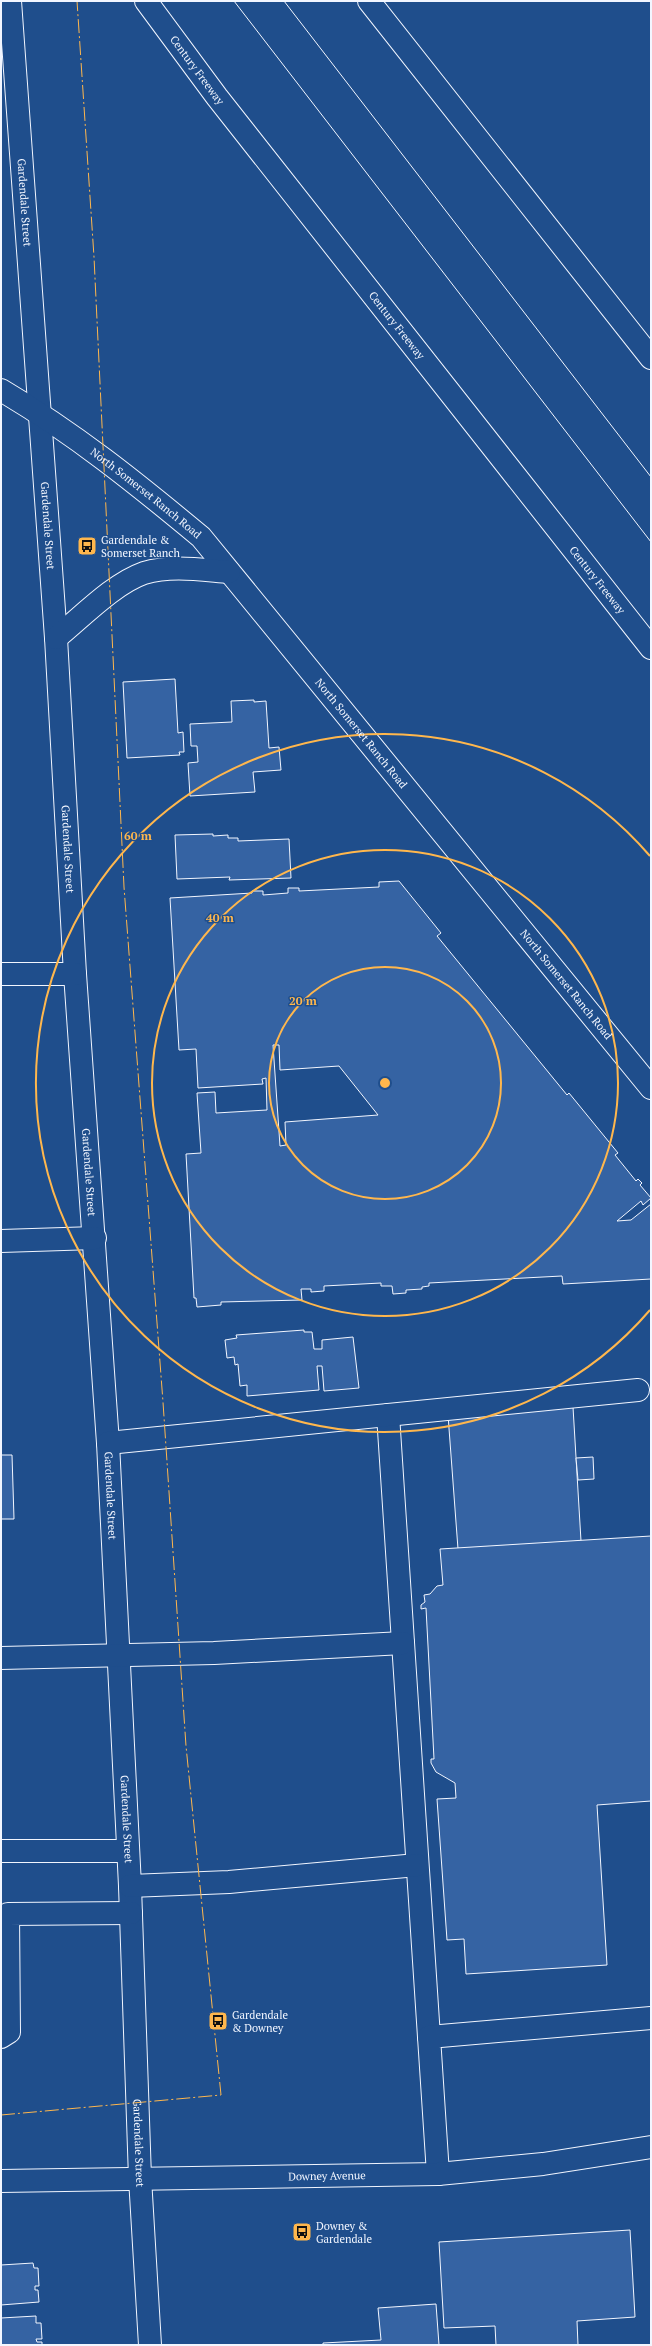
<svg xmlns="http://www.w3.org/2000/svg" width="652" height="2346" font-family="'PT Serif',serif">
	<rect width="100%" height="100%" fill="#1f4e8c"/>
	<g fill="#3563a3" stroke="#f2f6ff" fill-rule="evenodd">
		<path d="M175,679L178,733L183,732L184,752H179L180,755L127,758L123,682Z"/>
		<path d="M254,700V702L266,701L269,748L279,747L281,770L253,772L255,792L190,796L188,763L198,762L197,746H191L190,724L232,722L231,701Z"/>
		<path d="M213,834V836L228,835V838H238V841L289,839L291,878L229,880L230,877L177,879L175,835Z"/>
		<path d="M399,881L441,933L437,936L567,1095L569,1093L618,1153L615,1155L636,1181L638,1179L642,1183L640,1185L651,1198L643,1205L641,1201L617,1221L631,1220L651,1204V1279L563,1284L562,1276L429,1283V1286L422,1287V1289L406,1290V1293L393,1294L392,1286H381V1283L324,1286V1291L311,1292V1289H301L302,1300L221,1302V1305L197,1307L196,1298H194L186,1154L201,1153L197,1093L215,1092L216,1113L267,1110L266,1078L262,1079L263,1084L198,1088L196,1049L179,1050L170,898L252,893V891H263V895L288,893V888H299V891L379,887V882ZM273,1045H279L280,1070L339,1066L378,1115L285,1122L286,1145L280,1146Z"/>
		<path d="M304,1330V1332H312L314,1349H322V1340L353,1337L359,1388L324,1391L322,1366H317L319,1390L247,1396V1385L240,1386L238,1364L235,1365L234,1357L227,1358L225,1340L237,1338L236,1335Z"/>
		<path d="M573,1407L581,1541L458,1549L448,1415Z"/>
		<path d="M1,1455H12L14,1519H1Z"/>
		<path d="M593,1457L594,1479L578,1480L576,1458Z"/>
		<path d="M651,1536V1801L597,1805L607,1965L466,1974L464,1939L447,1940L437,1799L456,1798L455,1783L436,1772L431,1763V1759H434L426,1608L421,1609V1605L425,1602L424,1595L430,1594L437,1586L443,1585L440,1549Z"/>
		<path d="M630,2230L635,2317L577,2321L578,2345H496L495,2326L444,2328L439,2242Z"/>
		<path d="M33,2263L34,2268H38L39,2286H35V2290H38L39,2302L1,2305V2265Z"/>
		<path d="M436,2304L439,2345H323V2343L381,2340L378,2308Z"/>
		<path d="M36,2316V2323H41L42,2339H36L37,2342H42V2345H1V2318Z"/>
	</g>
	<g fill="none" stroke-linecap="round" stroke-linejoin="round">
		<defs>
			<g id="minor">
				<path id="s1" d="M10,1L56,638L75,974L108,1443L130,1886L140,2178L150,2345"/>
				<path id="s2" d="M1,390C74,433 136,483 201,537L651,1088"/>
				<path d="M56,638C82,617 113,584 144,573C171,565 202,570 229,572"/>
				<path d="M1,974H75"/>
				<path d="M1,1241L95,1238"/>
				<path d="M388,1415L429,2037"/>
				<path d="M108,1443L638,1390"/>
				<path d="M1,1658L214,1653L403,1643"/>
				<path d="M1,1851H128"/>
				<path d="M130,1886L229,1882L417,1865"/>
				<path d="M1,2037L9,2032L8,1914L131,1913"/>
				<path d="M438,2174L429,2037L651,2018"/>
			</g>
			<g id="major">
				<path id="s3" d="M1,2181L438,2174L543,2164L651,2147"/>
			</g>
			<g id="highway">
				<path id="s4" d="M146,1L217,97L651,648"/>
				<path d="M369,1L651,358"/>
			</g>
		</defs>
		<use href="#minor" stroke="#f2f6ff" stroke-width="24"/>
		<use href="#major" stroke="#f2f6ff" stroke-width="24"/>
		<use href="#highway" stroke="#f2f6ff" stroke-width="24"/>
		<use href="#minor" stroke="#1f4e8c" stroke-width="22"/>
		<use href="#major" stroke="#1f4e8c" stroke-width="22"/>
		<use href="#highway" stroke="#1f4e8c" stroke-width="22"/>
		<g stroke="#f2f6ff" stroke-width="1">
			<path d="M234,1L651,542"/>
			<path d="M284,1L651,477"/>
		</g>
		<path stroke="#ffb74d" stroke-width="1" stroke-dasharray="14 3 2 3" stroke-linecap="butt" d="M1,2115L221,2095L186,1746L163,1402L124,887L94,257L77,1"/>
	</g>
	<g fill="none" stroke="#ffb74d" stroke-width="2">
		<circle cx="385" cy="1083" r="116"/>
		<circle cx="385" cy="1083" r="233"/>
		<path d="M650 1310A349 349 0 1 1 650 856"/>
	</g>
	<defs>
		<symbol id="bus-square" viewBox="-11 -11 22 22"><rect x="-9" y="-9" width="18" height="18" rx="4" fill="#ffb74d" stroke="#1f4e8c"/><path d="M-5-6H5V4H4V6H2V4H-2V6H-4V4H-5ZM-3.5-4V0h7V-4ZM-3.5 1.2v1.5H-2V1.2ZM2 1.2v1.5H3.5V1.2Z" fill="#111"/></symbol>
	</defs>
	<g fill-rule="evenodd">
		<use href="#bus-square" x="76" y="535" width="22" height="22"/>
		<use href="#bus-square" x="207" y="2010" width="22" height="22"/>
		<use href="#bus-square" x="291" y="2221" width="22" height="22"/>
	</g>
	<g text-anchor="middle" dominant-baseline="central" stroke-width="3" stroke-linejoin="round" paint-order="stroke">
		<g font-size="11" fill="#f2f6ff" stroke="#1f4e8c">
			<text stroke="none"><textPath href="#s4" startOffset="86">Century Freeway</textPath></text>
			<text stroke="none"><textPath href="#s1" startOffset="202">Gardendale Street</textPath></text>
			<text stroke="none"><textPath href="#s4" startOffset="410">Century Freeway</textPath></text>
			<text stroke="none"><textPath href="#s2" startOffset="178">North Somerset Ranch Road</textPath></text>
			<text stroke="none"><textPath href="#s1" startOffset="526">Gardendale Street</textPath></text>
			<text stroke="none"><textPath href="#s4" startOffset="734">Century Freeway</textPath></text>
			<text stroke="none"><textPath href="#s2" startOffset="502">North Somerset Ranch Road</textPath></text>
			<text stroke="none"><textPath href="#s1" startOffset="850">Gardendale Street</textPath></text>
			<text stroke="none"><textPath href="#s2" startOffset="826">North Somerset Ranch Road</textPath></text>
			<text stroke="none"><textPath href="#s1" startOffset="1174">Gardendale Street</textPath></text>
			<text stroke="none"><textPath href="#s1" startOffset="1498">Gardendale Street</textPath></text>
			<text stroke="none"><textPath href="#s1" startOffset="1822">Gardendale Street</textPath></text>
			<text stroke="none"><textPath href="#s1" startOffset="2146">Gardendale Street</textPath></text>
			<text stroke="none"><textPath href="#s3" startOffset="326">Downey Avenue</textPath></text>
		</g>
		<g font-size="11" fill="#f2f6ff" stroke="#1f4e8c" text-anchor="start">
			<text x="101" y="540">Gardendale &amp;<tspan x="101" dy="13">Somerset Ranch</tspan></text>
			<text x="232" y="2015">Gardendale<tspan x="232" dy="13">&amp; Downey</tspan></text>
			<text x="316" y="2226">Downey &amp;<tspan x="316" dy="13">Gardendale</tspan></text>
		</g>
	</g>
	<circle cx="385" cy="1083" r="6" fill="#ffb74d" stroke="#1f4e8c" stroke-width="2"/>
	<g font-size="12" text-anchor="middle" font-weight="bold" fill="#ffb74d" stroke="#1f4e8c" stroke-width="3" stroke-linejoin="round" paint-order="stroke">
		<text x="138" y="840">60 m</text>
		<text x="220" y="922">40 m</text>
		<text x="303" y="1005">20 m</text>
	</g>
	<rect width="652" height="2346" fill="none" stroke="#f2f6ff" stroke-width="4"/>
</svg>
